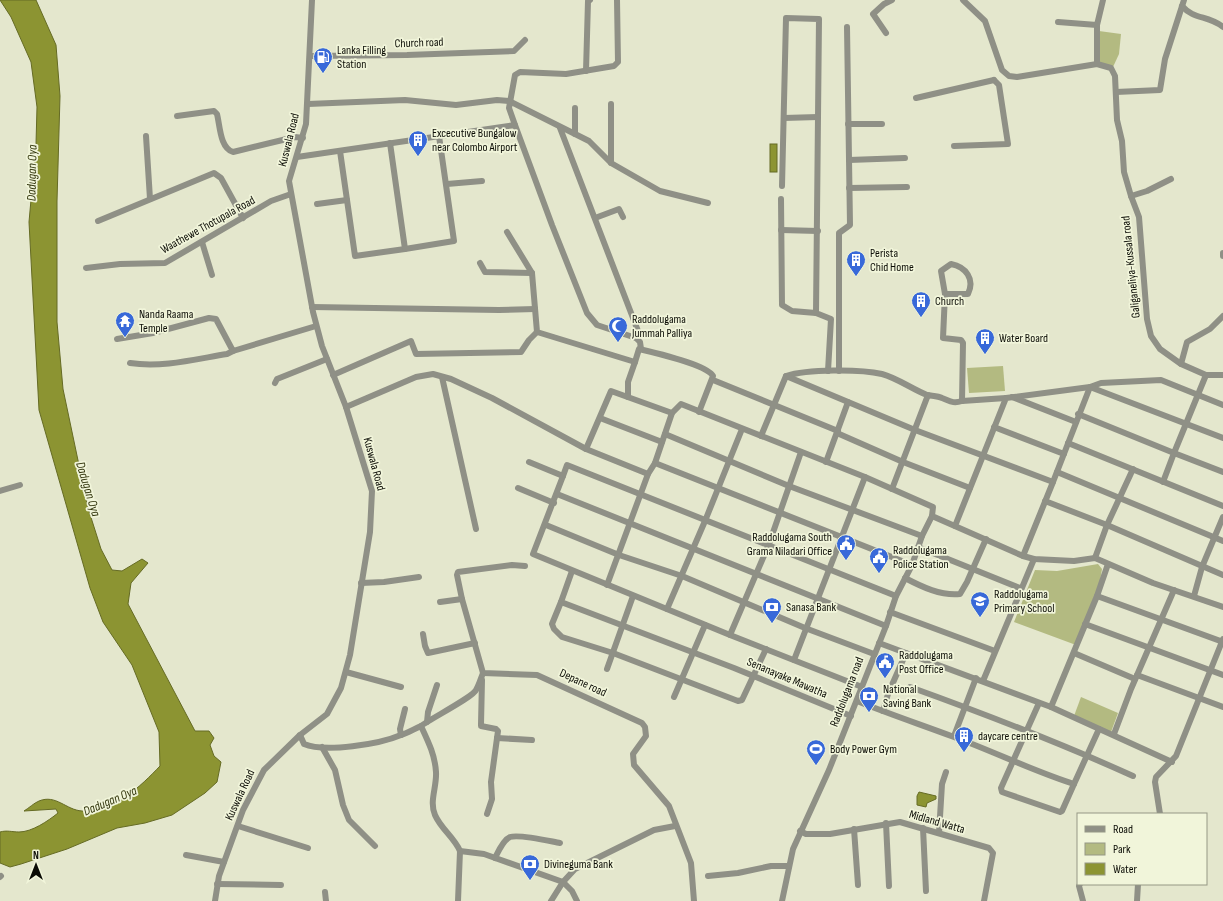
<svg xmlns="http://www.w3.org/2000/svg" width="1223" height="901" font-family="'Sofia Sans Condensed',sans-serif">
	<rect width="100%" height="100%" fill="#e4e7cd"/>
	<g fill="#b3ba81">
		<path d="M1099,31L1121,34L1119,54L1113,67L1098,62Z"/>
		<path d="M1003,366L1005,391L969,393L967,368Z"/>
		<path d="M1098,564L1102,569L1100,581L1076,645L1014,622L1035,570L1057,571Z"/>
		<path d="M1081,697L1118,713L1111,732L1074,716Z"/>
	</g>
	<g fill="#8c9432" stroke="#656b24">
		<path d="M0,0H36L56,45L60,96L57,201V322L63,389L88,508L101,549L112,570L122,571L142,559L148,563L131,583L128,604L195,731H209L214,738L210,745L214,756L221,762L217,782L205,793L172,815L145,823L117,828L67,849L21,864L10,867L0,863V832C7,830 12,832 19,832C32,832 48,821 58,813L56,809L24,811C29,808 34,803 39,801C56,794 66,810 82,811C113,813 141,786 160,766L159,732L132,665L103,622L90,588L39,410L29,222L36,144L37,107L31,62L11,17Z"/>
		<rect x="770" y="144" width="7" height="28"/>
		<path d="M919,792L936,796V799L927,803L926,807L917,805V796Z"/>
	</g>
	<g fill="none" stroke-linecap="round" stroke-linejoin="round">
		<g stroke="#8f9086" stroke-width="6">
			<path d="M963,0L985,21L1002,70L1009,76L1017,77L1097,64L1111,68L1115,76L1117,120L1122,141L1124,172L1131,196L1139,217L1147,319L1151,336L1160,349L1181,364L1206,375H1223"/>
			<path d="M1182,6C1194,20 1208,15 1223,27"/>
			<path d="M1058,22L1097,25"/>
			<path d="M886,33L873,14L884,4L892,0"/>
			<path d="M310,56L407,55L514,51L525,40"/>
			<path d="M1097,64V25L1103,0"/>
			<path d="M586,71L588,1L590,0"/>
			<path d="M1116,92L1160,90L1165,59L1184,0"/>
			<path d="M916,98L994,80"/>
			<path d="M308,104L405,100L456,105L497,100L509,101L589,141L611,163L660,191L708,203"/>
			<path d="M177,116L214,111L217,114C220,126 220,148 233,152L295,137L303,138"/>
			<path d="M784,118L818,117"/>
			<path d="M848,124H882"/>
			<path d="M515,125L509,108L515,75L520,72L566,74L614,66L618,62L617,0"/>
			<path d="M560,128L638,331L636,338"/>
			<path d="M575,134V108"/>
			<path d="M146,136L150,199"/>
			<path d="M954,146L1008,144L999,85L994,80"/>
			<path d="M340,151L355,256L405,249L390,143"/>
			<path d="M297,157L515,125L552,225L587,313L597,325L636,338L640,342L641,349"/>
			<path d="M849,160L905,158"/>
			<path d="M611,163V104"/>
			<path d="M447,184L482,181"/>
			<path d="M782,186L786,18L819,19L816,313L831,319L828,371"/>
			<path d="M849,188L907,187"/>
			<path d="M1131,196L1147,191L1171,179"/>
			<path d="M781,199L782,305L792,311L816,313"/>
			<path d="M317,204L347,200"/>
			<path d="M595,218L619,209L623,217"/>
			<path d="M98,221L214,173L221,178L243,218"/>
			<path d="M781,230L818,231"/>
			<path d="M507,232L532,273L537,332L635,362L639,349C652,352 707,365 713,376L699,412"/>
			<path d="M202,242L212,275"/>
			<path d="M405,249L454,241L439,136"/>
			<path d="M1223,253V256"/>
			<path d="M480,263L485,272L532,273"/>
			<path d="M86,268L120,264L165,263L271,201L291,194"/>
			<path d="M945,294H968C975,279 966,267 951,264L941,271L945,294L943,338L961,340L963,343L962,401"/>
			<path d="M312,307L499,310L535,309"/>
			<path d="M117,339L153,333L209,318L216,319L233,351L316,326"/>
			<path d="M130,363C162,368 196,359 227,354L233,351"/>
			<path d="M1181,364L1187,342L1210,329L1223,316"/>
			<path d="M839,371V233L850,225L847,27"/>
			<path d="M333,375L411,341L416,354L521,352L529,340L537,332"/>
			<path d="M786,376C807,369 860,369 882,374C897,378 912,389 927,395C932,396 938,396 942,398C950,401 953,404 962,401L1006,398"/>
			<path d="M442,377L476,529"/>
			<path d="M713,380L838,431"/>
			<path d="M275,383L277,379L327,359"/>
			<path d="M628,397V382L635,362"/>
			<path d="M1012,397L1076,422"/>
			<path d="M346,407L416,377L433,374L451,379L492,398L586,449L648,474"/>
			<path d="M1078,414L1174,453L1206,375"/>
			<path d="M600,418L662,442"/>
			<path d="M994,427L1064,454"/>
			<path d="M837,433L903,462L970,488"/>
			<path d="M665,434L789,486L922,536"/>
			<path d="M761,436L786,376L915,430L1053,482L1090,387L1101,383L1161,380L1223,405"/>
			<path d="M1068,443L1223,506"/>
			<path d="M586,449L611,391L672,413"/>
			<path d="M529,462L563,476L567,465L896,596"/>
			<path d="M826,462L848,402"/>
			<path d="M655,463L672,413L681,404L865,477L933,507L932,516L1023,556L1034,559L1074,561L1095,558L1153,583L1223,607"/>
			<path d="M1057,472L1223,541"/>
			<path d="M563,476L533,554L730,635L862,687"/>
			<path d="M1163,482L1174,453L1223,472"/>
			<path d="M518,488L554,503"/>
			<path d="M892,489L928,395"/>
			<path d="M0,491L20,485"/>
			<path d="M557,494L886,626"/>
			<path d="M1045,501L1107,525L1223,575"/>
			<path d="M546,525L619,555L682,576L805,628L874,654"/>
			<path d="M955,526L1006,398L1090,387L1223,438"/>
			<path d="M918,547L1020,588"/>
			<path d="M1023,556L1053,482"/>
			<path d="M1095,558L1107,525L1133,469"/>
			<path d="M525,566L512,565L458,572L457,575L462,599L483,673L537,675L642,723L645,727L646,736L633,754L634,765L669,806L691,863L694,901"/>
			<path d="M572,571L561,602L734,668L851,716"/>
			<path d="M905,578C922,587 941,596 960,594L967,582L986,539"/>
			<path d="M361,583L384,582L419,577"/>
			<path d="M607,585L648,474L655,463L912,565"/>
			<path d="M1097,596L1223,642"/>
			<path d="M1194,596L1202,567L1223,517"/>
			<path d="M440,602L462,599"/>
			<path d="M561,602L552,624L554,629L562,637L613,653L738,701L742,700L766,649"/>
			<path d="M667,609L705,521L742,429"/>
			<path d="M890,612L995,651"/>
			<path d="M1085,624L1223,675"/>
			<path d="M423,634L425,646L428,653L475,643"/>
			<path d="M730,635L769,544L801,452"/>
			<path d="M879,643L1051,707L1172,762"/>
			<path d="M1074,653L1135,679"/>
			<path d="M794,660L865,477"/>
			<path d="M607,669L633,596"/>
			<path d="M346,672L401,687"/>
			<path d="M483,673C481,678 479,685 476,690C473,697 430,719 421,726C428,741 435,755 436,772C437,787 429,801 435,815C441,829 454,837 460,851L484,854L563,882L572,891L577,901"/>
			<path d="M1137,675L1223,707"/>
			<path d="M482,680L481,724V726L496,729L498,731L491,782L492,799L487,814"/>
			<path d="M983,681L1034,559"/>
			<path d="M910,687C985,714 1060,743 1133,776"/>
			<path d="M674,697L705,625"/>
			<path d="M857,701C889,714 922,725 954,737C995,752 1033,771 1074,784L1062,811L1060,812L1002,792L1001,788L1039,703"/>
			<path d="M1051,707L1097,596L1108,564"/>
			<path d="M883,711L888,694L906,653"/>
			<path d="M427,722L428,712L437,685"/>
			<path d="M1114,734L1131,689L1174,590"/>
			<path d="M300,735L304,744C325,753 380,744 401,735C408,733 414,729 421,726"/>
			<path d="M401,735L400,729L405,709"/>
			<path d="M954,736L976,678"/>
			<path d="M497,738L532,740"/>
			<path d="M322,747L335,770L343,805L349,820L375,846"/>
			<path d="M1074,784L1099,729"/>
			<path d="M1160,814L1155,782L1156,777L1176,756L1223,639"/>
			<path d="M886,823L889,886"/>
			<path d="M238,826L308,848"/>
			<path d="M923,828L926,891"/>
			<path d="M854,829L858,885"/>
			<path d="M800,831L806,834H830L900,822L989,848L993,853L984,901"/>
			<path d="M939,833L942,784L946,772"/>
			<path d="M186,855L224,862"/>
			<path d="M495,858C498,852 503,840 510,837C520,834 549,841 560,843"/>
			<path d="M708,876L738,873L771,866H788"/>
			<path d="M0,877L1,876"/>
			<path d="M217,884L281,885"/>
			<path d="M1080,884L1079,886L1083,901"/>
			<path d="M325,892L326,901"/>
			<path d="M215,901L219,876L243,810L264,770L300,735L327,714L341,688L350,655L370,532L372,491L346,407L322,346L313,312L289,181L306,124L312,0"/>
			<path d="M458,901L460,851"/>
			<path d="M551,901L563,882L575,869L654,830L675,826"/>
			<path d="M782,901L793,849L829,770L886,626L896,596L912,565L922,536L932,516"/>
			<path d="M1137,901L1138,884"/>
		</g>
	</g>
	<defs>
		<symbol id="fuel-pin" viewBox="-11 -11 22 30"><path d="M0 17L-7.5 6A9.5 9.5 0 1 1 7.5 6Z" fill="#3869d9" stroke="#f1f5da"/><path d="M-5.5-6h7V0h2V4h1.3V-2.5L3-4.5l.8-.8L6-3V5H2.5V1h-1V6h-7ZM-4.2-4.7v3.2H.2V-4.7Z" fill="#fff"/></symbol>
		<symbol id="building-pin" viewBox="-11 -11 22 30"><path d="M0 17L-7.5 6A9.5 9.5 0 1 1 7.5 6Z" fill="#3869d9" stroke="#f1f5da"/><path d="M-4-6H4V6H1V3H-1V6H-4ZM-2.5-4.3h1.7v1.8h-1.7ZM.8-4.3h1.7v1.8H.8ZM-2.5-1h1.7V.8h-1.7ZM.8-1h1.7V.8H.8Z" fill="#fff"/></symbol>
		<symbol id="temple-pin" viewBox="-11 -11 22 30"><path d="M0 17L-7.5 6A9.5 9.5 0 1 1 7.5 6Z" fill="#3869d9" stroke="#f1f5da"/><path d="M0-6L5-2H3V0L6.5 2.5H4V6H1.5V3h-3V6H-4V2.5H-6.5L-3 0V-2H-5Z" fill="#fff"/></symbol>
		<symbol id="mosque-pin" viewBox="-11 -11 22 30"><path d="M0 17L-7.5 6A9.5 9.5 0 1 1 7.5 6Z" fill="#3869d9" stroke="#f1f5da"/><path d="M3.5-4.9A6 6 0 1 0 3.5 4.9A5 5 0 1 1 3.5-4.9Z" fill="#fff"/></symbol>
		<symbol id="civic-pin" viewBox="-11 -11 22 30"><path d="M0 17L-7.5 6A9.5 9.5 0 1 1 7.5 6Z" fill="#3869d9" stroke="#f1f5da"/><path d="M-.6-6.5H3V-4.5H.6V-3L4-1V1h2V6H-6V1h2V-1L-.6-3ZM-1.2 2.5V6h2.4V2.5Z" fill="#fff"/></symbol>
		<symbol id="school-pin" viewBox="-11 -11 22 30"><path d="M0 17L-7.5 6A9.5 9.5 0 1 1 7.5 6Z" fill="#3869d9" stroke="#f1f5da"/><path d="M0-5L7-2L0 1L-7-2ZM-4 1L0 2.5L4 1V4Q0 6-4 4Z" fill="#fff"/></symbol>
		<symbol id="bank-pin" viewBox="-11 -11 22 30"><path d="M0 17L-7.5 6A9.5 9.5 0 1 1 7.5 6Z" fill="#3869d9" stroke="#f1f5da"/><path d="M-6-4H6V4H-6ZM0-2.3a2.3 2.3 0 1 0 0 4.6a2.3 2.3 0 1 0 0-4.6Z" fill="#fff"/></symbol>
		<symbol id="stadium-pin" viewBox="-11 -11 22 30"><path d="M0 17L-7.5 6A9.5 9.5 0 1 1 7.5 6Z" fill="#3869d9" stroke="#f1f5da"/><path d="M0-5a6.5 5 0 1 0 0 10a6.5 5 0 1 0 0-10ZM-3.5-1.8h7v3.6h-7Z" fill="#fff"/></symbol>
	</defs>
	<g fill-rule="evenodd">
		<use href="#fuel-pin" x="312" y="46" width="22" height="30"/>
		<use href="#building-pin" x="407" y="129" width="22" height="30"/>
		<use href="#building-pin" x="845" y="249" width="22" height="30"/>
		<use href="#building-pin" x="910" y="290" width="22" height="30"/>
		<use href="#temple-pin" x="114" y="310" width="22" height="30"/>
		<use href="#mosque-pin" x="607" y="315" width="22" height="30"/>
		<use href="#building-pin" x="974" y="327" width="22" height="30"/>
		<use href="#civic-pin" x="835" y="533" width="22" height="30"/>
		<use href="#civic-pin" x="868" y="546" width="22" height="30"/>
		<use href="#school-pin" x="969" y="590" width="22" height="30"/>
		<use href="#bank-pin" x="761" y="596" width="22" height="30"/>
		<use href="#civic-pin" x="874" y="651" width="22" height="30"/>
		<use href="#bank-pin" x="858" y="685" width="22" height="30"/>
		<use href="#building-pin" x="953" y="725" width="22" height="30"/>
		<use href="#stadium-pin" x="805" y="738" width="22" height="30"/>
		<use href="#bank-pin" x="519" y="853" width="22" height="30"/>
	</g>
	<g text-anchor="middle" dominant-baseline="central" stroke-width="3.5" stroke-linejoin="round" paint-order="stroke">
		<g font-size="12" fill="#0b0c05" stroke="#f1f5da">
			<text transform="translate(419 43) rotate(-2)">Church road</text>
			<text transform="translate(289 140) rotate(-76)">Kuswala Road</text>
			<text transform="translate(208 225) rotate(-29)">Waathewe Thotupala Road</text>
			<text transform="translate(1131 267) rotate(-96)">Galiganeliya-Kussala road</text>
			<text transform="translate(374 464) rotate(75)">Kuswala Road</text>
			<text transform="translate(787 678) rotate(23)">Senanayake Mawatha</text>
			<text transform="translate(583 683) rotate(25)">Depane road</text>
			<text transform="translate(847 692) rotate(-69)">Raddolugama road</text>
			<text transform="translate(240 795) rotate(-65)">Kuswala Road</text>
			<text transform="translate(937 822) rotate(16)">Midland Watta</text>
		</g>
		<g font-size="12" fill="#0b0c05" stroke="#f1f5da" text-anchor="start">
			<text x="337" y="50">Lanka Filling<tspan x="337" dy="14">Station</tspan></text>
			<text x="432" y="133">Excecutive Bungalow<tspan x="432" dy="14">near Colombo Airport</tspan></text>
			<text x="870" y="253">Perista<tspan x="870" dy="14">Chid Home</tspan></text>
			<text x="935" y="301">Church</text>
			<text x="139" y="314">Nanda Raama<tspan x="139" dy="14">Temple</tspan></text>
			<text x="632" y="319">Raddolugama<tspan x="632" dy="14">Jummah Palliya</tspan></text>
			<text x="999" y="338">Water Board</text>
			<text x="832" y="537" text-anchor="end">Raddolugama South<tspan x="832" dy="14">Grama Niladari Office</tspan></text>
			<text x="893" y="550">Raddolugama<tspan x="893" dy="14">Police Station</tspan></text>
			<text x="994" y="594">Raddolugama<tspan x="994" dy="14">Primary School</tspan></text>
			<text x="786" y="607">Sanasa Bank</text>
			<text x="899" y="655">Raddolugama<tspan x="899" dy="14">Post Office</tspan></text>
			<text x="883" y="689">National<tspan x="883" dy="14">Saving Bank</tspan></text>
			<text x="978" y="736">daycare centre</text>
			<text x="830" y="749">Body Power Gym</text>
			<text x="544" y="864">Divineguma Bank</text>
		</g>
		<g font-size="13" font-style="italic" fill="#32350c" stroke="#f1f5da">
			<text transform="translate(32 173) rotate(-89)">Dadugan Oya</text>
			<text transform="translate(88 489) rotate(73)">Dadugan Oya</text>
			<text transform="translate(110 801) rotate(-23)">Dadugan Oya</text>
		</g>
	</g>
	<rect x="1077" y="813" width="130" height="72" fill="#f1f5da" stroke="#959885"/>
	<rect x="1085" y="826" width="20" height="6" fill="#8f9086" stroke="#959885"/>
	<text x="1113" y="833" font-size="12" fill="#0b0c05">Road</text>
	<rect x="1085" y="843" width="20" height="12" fill="#b3ba81" stroke="#959885"/>
	<text x="1113" y="853" font-size="12" fill="#0b0c05">Park</text>
	<rect x="1085" y="863" width="20" height="12" fill="#8c9432" stroke="#959885"/>
	<text x="1113" y="873" font-size="12" fill="#0b0c05">Water</text>
	<g transform="translate(36 865)" stroke="#f1f5da" stroke-width="3" paint-order="stroke">
	<path d="M0-3L7 15L0 10L-7 15Z" fill="#0b0c05"/>
	<text y="-6" font-size="11" font-weight="bold" text-anchor="middle" fill="#0b0c05">N</text>
	</g>
</svg>
